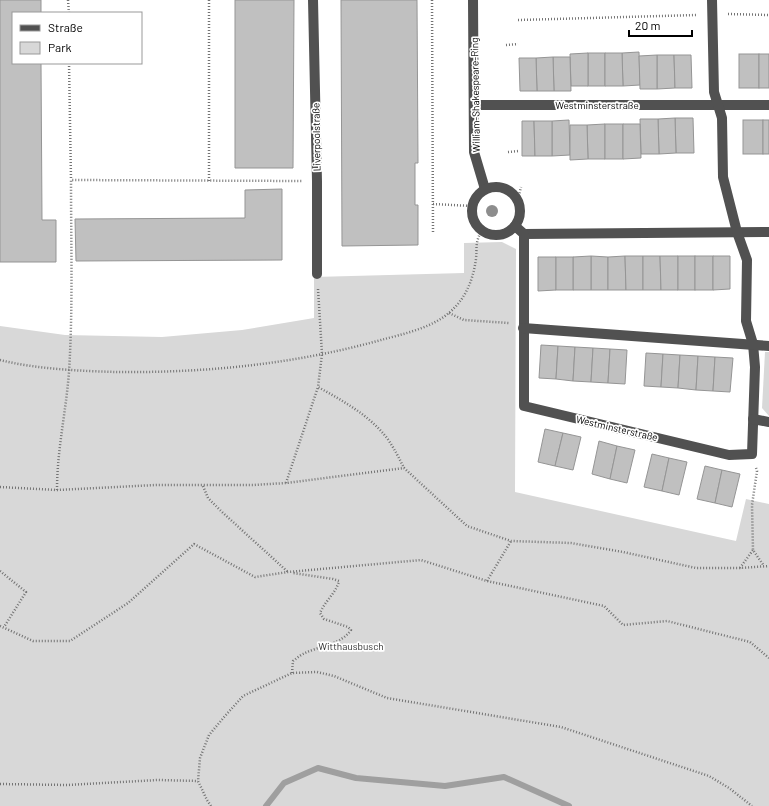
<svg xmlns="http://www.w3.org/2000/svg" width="769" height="806" font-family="Barlow,sans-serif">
	<rect width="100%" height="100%" fill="#fff"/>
	<g fill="#d8d8d8">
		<path d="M502,242L516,249L515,492L736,541L746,499L769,504V806H0V326L65,335L162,337L242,330L314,318V277L464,273V243Z"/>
		<path d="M765,352H769V416L762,408Z"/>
	</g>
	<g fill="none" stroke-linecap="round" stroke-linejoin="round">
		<path stroke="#9f9f9f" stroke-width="6" d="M266,806L284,783L318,768L356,778L445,786L504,777L569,806"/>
	</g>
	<g fill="#c0c0c0" stroke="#959595">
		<path d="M0,0H41V13H13V63H41L42,220H56V262H0Z"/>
		<path d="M235,0H294L293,168H235Z"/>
		<path d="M341,0H417L418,163H415V205H418V245L342,246Z"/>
		<path d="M639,52L640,85L623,86L622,53Z"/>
		<rect x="588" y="53" width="17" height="33"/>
		<path d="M588,53V86H571L570,54Z"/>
		<path d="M605,53H622L623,86H605Z"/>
		<rect x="739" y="54" width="20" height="34"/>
		<rect x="759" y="54" width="10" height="34"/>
		<path d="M657,55H674L675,88L657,89Z"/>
		<path d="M657,55V89H640L639,56Z"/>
		<path d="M674,55H691L692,88H675Z"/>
		<path d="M553,57H570L571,91H554Z"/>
		<path d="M553,57L554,91H537L536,58Z"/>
		<path d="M519,58H536L537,91H520Z"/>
		<path d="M675,118H693L694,153H676Z"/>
		<path d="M675,118L676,153L659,154L658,119Z"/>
		<path d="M640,119H658L659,154H641Z"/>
		<path d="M569,120L570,155L552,156V121Z"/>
		<rect x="743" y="120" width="20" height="34"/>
		<rect x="763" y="120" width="6" height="34"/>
		<path d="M522,121H534L535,156H522Z"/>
		<path d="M534,121H552V156H535Z"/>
		<path d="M605,124V159H588L587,125Z"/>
		<rect x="605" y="124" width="18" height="35"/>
		<path d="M623,124H640L641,158L623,159Z"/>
		<path d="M570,125H587L588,159L570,160Z"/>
		<path d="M282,189V260L76,261L75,219L245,218V190Z"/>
		<path d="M591,256L608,257V290H591Z"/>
		<path d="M591,256V290H573V257Z"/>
		<path d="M625,256L626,290H608V257Z"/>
		<path d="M625,256H643V290H626Z"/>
		<path d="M643,256H660L661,290H643Z"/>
		<path d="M660,256H678V290H661Z"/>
		<rect x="678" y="256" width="17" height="34"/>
		<rect x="695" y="256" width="18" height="34"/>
		<path d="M713,256H730V289L713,290Z"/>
		<path d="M538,257H556V290L538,291Z"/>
		<rect x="556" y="257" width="17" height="33"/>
		<path d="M541,345L558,346L556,379L539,378Z"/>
		<path d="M558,346L575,347L573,381L556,379Z"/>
		<path d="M575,347L593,348L591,382L573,381Z"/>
		<path d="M593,348L610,349L608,383L591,382Z"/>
		<path d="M610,349L627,350L625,384L608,383Z"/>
		<path d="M646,353L663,354L661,387L644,386Z"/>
		<path d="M663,354L680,355L678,388L661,387Z"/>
		<path d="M680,355L698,356L696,390L678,388Z"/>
		<path d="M698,356L715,357L713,391L696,390Z"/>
		<path d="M715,357L733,358L730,392L713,391Z"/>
		<path d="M545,429L563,433L555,466L538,462Z"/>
		<path d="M563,433L581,437L573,470L555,466Z"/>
		<path d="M599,441L617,446L610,479L592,474Z"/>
		<path d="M617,446L635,450L627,483L610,479Z"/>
		<path d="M652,454L669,458L662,491L644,487Z"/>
		<path d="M669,458L687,462L679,495L662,491Z"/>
		<path d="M705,466L722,470L715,503L697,499Z"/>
		<path d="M722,470L740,474L732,507L715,503Z"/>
	</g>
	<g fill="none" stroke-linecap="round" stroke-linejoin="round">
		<g stroke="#737373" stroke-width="2.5" stroke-dasharray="1 2" stroke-linecap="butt">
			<path d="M68,0L69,13"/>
			<path d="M432,0L433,233"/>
			<path d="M728,14L769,15"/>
			<path d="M518,20L697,15"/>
			<path d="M506,45L518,44"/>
			<path d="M69,63L71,180"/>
			<path d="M508,152L519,151"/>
			<path d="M209,181V0"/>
			<path d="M518,199L521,187"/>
			<path d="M433,204L472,206"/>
			<path d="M318,289L322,354L318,387C343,401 369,415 387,438C394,448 399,458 404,468"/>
			<path d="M449,313L464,320L509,323"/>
			<path d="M0,360C36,369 80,371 117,372C206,373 295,364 381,340C403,334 432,328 450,312C466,298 473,280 476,259C477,247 475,242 482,230"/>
			<path d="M756,468L757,471L752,505L753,550L764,566"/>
			<path d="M286,483L318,387"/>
			<path d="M203,486L208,498L222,512L288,572"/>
			<path d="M0,487L57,490L156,485H253L286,483L404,468L467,526L511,541L571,543L623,552L696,568H740L769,566"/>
			<path d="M57,490C57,450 66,412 69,372C73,308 71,244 71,180L302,181"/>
			<path d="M740,568L753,550"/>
			<path d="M0,571L26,592L4,627"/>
			<path d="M487,581L511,541"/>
			<path d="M0,626L33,641H70L128,603L194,544L255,577L288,572L421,560L487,581L604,606L623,625L667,621L750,642L769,658"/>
			<path d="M292,673L293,661C296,659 299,656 303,654C318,646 341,645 351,630L348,627L324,619L320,613C325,601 336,593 339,581L333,579L293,573"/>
			<path d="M0,784L67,785L158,780L198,781"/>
			<path d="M211,806L207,800L198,781L200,758L209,735L225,716L243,696L292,673L317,672L334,676L387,698L561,727L709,776L729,788L752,806"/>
		</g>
		<g stroke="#515151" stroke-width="10">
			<path d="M313,0L317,181V274"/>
			<path d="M473,0L474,152L485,189"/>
			<path d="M474,105H769"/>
			<circle cx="496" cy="211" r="24"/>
			<path d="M515,226L524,234L769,232"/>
			<path d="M524,234V406L729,455L752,454L755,367L753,344L746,321L747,260L737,232L723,177L722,118L714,92L712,0"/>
			<path d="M523,328L769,346"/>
			<path d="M753,419L769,422"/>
		</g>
	</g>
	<circle fill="#8d8d8d" cx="492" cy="211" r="6"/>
	<g text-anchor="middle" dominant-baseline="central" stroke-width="3.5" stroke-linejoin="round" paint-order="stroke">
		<g font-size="10" fill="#000" stroke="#fff">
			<text transform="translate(475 95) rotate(-91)">William-Shakespeare-Ring</text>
			<text x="597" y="105">Westminsterstraße</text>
			<text transform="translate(316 137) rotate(-91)">Liverpoolstraße</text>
			<text transform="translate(617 428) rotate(13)">Westminsterstraße</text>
		</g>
		<g font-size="10" fill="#2f2f2f" stroke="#fff">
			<text x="351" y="646">Witthausbusch</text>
		</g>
	</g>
	<rect x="12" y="12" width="130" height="52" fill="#ffffff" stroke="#999999"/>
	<rect x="20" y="25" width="20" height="6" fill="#515151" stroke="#999999"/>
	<text x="48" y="32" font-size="12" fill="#000000">Straße</text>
	<rect x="20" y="42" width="20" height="12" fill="#d8d8d8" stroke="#999999"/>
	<text x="48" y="52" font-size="12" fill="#000000">Park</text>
	<path d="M629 30v6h63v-6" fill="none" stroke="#000000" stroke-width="2"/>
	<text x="635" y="30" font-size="12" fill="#000000" stroke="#ffffff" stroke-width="3" paint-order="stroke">20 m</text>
</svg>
